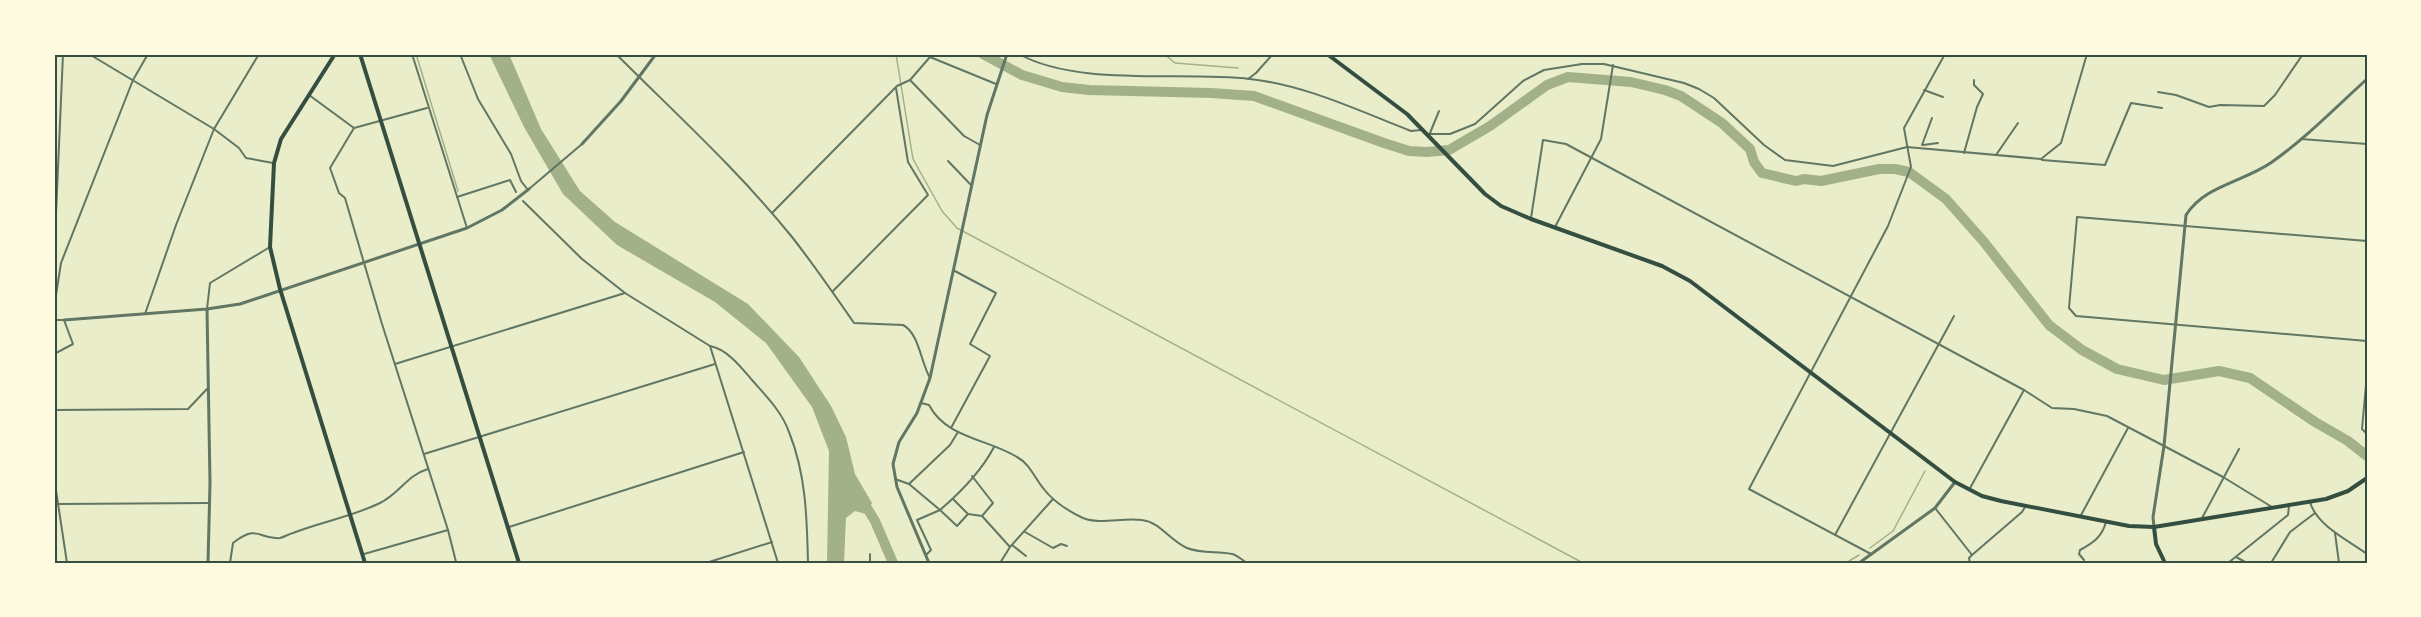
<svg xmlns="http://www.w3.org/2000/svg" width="2421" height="617" font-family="'Asap Condensed',sans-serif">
	<rect width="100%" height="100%" fill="#e9edc9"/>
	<path fill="#a3b18a" d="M489,54H509L541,129L580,191L615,222L748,304L799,357L831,406L846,437L855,474L872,503L866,514L855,511L846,518L844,563H827L829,451L812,407L766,343L715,302L617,245L563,194L524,127Z"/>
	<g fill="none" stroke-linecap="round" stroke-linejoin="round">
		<g stroke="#a3b18a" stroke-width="1.5">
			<path d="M416,54L458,191"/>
			<path d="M896,54L913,159L942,211L957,228L1583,563"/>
			<path d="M1164,54L1175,63L1238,68"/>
			<path d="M1870,548L1893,531L1925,471"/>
			<path d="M1776,563H1788"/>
			<path d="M1846,563L1859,555"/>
		</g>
		<g stroke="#a3b18a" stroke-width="10">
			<path d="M983,54L1022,75L1062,87L1089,90L1211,93L1254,96L1384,143L1409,151L1427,152L1449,150L1490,126L1547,85L1568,77L1631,82L1665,90L1681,96L1722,123L1750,149L1754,162L1762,173L1796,181L1804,179L1821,181L1879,169H1895L1909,172L1946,199L1984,242L2049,325L2082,350L2117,369L2164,380L2219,371L2250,378L2315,422L2348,441L2367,456"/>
			<path d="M861,498L875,521L893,563"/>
		</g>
		<g stroke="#617663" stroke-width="2">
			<path d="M89,54L214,129L239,148L246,158L273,163"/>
			<path d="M412,54L467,228"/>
			<path d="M460,54L478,99L511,154L521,181L528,190"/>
			<path d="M616,54C676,114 739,171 792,237C814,265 834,294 854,323L903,325C919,333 921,363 930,378"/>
			<path d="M1019,54C1078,87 1182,71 1250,79C1306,85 1359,111 1411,131L1421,130"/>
			<path d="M1248,79L1256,73L1273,54"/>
			<path d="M910,80L964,136L980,145"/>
			<path d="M1924,90L1943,97"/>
			<path d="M2158,92L2176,95L2209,107L2220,105L2264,106L2275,95L2303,54"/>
			<path d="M309,95L354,128L427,108"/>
			<path d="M354,128L330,168L339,193L345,198L382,324L448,530L456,562L452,563"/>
			<path d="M1430,133L1439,111"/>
			<path d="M1426,134H1450L1475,124L1523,81L1544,70L1582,64H1604L1684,83L1699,89L1714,98L1764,145L1785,160L1833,166L1907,147L2041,159L2061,143L2087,54"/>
			<path d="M2301,139L2367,144"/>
			<path d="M1922,145L1932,118"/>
			<path d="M1923,145L1938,143"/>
			<path d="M1964,153L1977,107L1983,94L1974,85V80"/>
			<path d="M1996,155L2018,123"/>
			<path d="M2042,160L2105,165L2131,103L2162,108"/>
			<path d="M948,161L972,186"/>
			<path d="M529,189L582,144"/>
			<path d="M457,197L510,180L516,192"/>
			<path d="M523,201L582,259L625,293L710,346C727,349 741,367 752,380C766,396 782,412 789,432C806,474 807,518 808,563"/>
			<path d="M772,213L897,86L910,80L930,57L996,84"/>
			<path d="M1531,218L1543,140L1566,144L2024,390L2052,408L2074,409L2107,416L2223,477L2272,507"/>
			<path d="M1555,227L1601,139L1613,65"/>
			<path d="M2367,241L2077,217L2069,308L2076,316L2367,341"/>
			<path d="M54,260L63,54"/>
			<path d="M833,291L928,195L908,162L896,88"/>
			<path d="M54,308L61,263L133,80L148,54"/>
			<path d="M207,309L210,283L270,247"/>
			<path d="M145,314L176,225L214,129L259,54"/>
			<path d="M54,320H64L73,344L56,353L54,362"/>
			<path d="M710,346L778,563"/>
			<path d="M395,364L625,293"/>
			<path d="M2367,374L2362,429L2367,434"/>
			<path d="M921,403L929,405C946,438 988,439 1017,457C1030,464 1034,477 1043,488C1052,500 1068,511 1083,518C1100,525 1123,517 1142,520C1160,522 1170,541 1187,548C1202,554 1217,551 1232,554C1237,555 1242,560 1247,563"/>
			<path d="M54,410L188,409L207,389"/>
			<path d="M951,428L990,356L970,344L996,293L953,270"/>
			<path d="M424,454L715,364"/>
			<path d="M972,476L993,503L982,516L1010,547"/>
			<path d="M54,477L67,563"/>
			<path d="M895,479L909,484L950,445L958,432"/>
			<path d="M909,484L940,510C961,492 981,472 994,447"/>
			<path d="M1969,490L2024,390"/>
			<path d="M953,499L968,514L982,516"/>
			<path d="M2310,502C2317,526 2348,540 2367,554"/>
			<path d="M58,504L210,503"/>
			<path d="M1935,508L1972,555"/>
			<path d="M2080,517L2128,428"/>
			<path d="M2201,520L2239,449"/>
			<path d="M509,527L744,452"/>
			<path d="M1025,532L1053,548L1061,544L1067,546"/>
			<path d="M2335,533L2339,563"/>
			<path d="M1835,535L1954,316"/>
			<path d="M1012,545L1026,556"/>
			<path d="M364,554L448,530"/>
			<path d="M1871,554L1749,489L1888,226L1911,167L1904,128L1945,54"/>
			<path d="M926,555L931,550L917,520L940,510L957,526L968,514"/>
			<path d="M2236,557L2247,563"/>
			<path d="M2084,560L2079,554L2080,550C2093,543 2102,537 2106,522"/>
			<path d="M230,563L233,543C259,523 258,540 280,538C284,537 289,534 293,533C321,522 354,516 380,503C399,494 407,475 428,469"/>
			<path d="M706,563L772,542"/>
			<path d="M870,563V554"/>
			<path d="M1000,563L1010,547L1053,499"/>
			<path d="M1970,563L1969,558L1972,555L2022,512L2025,507"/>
			<path d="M2228,563L2288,515L2289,506"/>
			<path d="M2271,563L2290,532L2315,513"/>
		</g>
		<g stroke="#617663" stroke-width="3">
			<path d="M582,144L621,101L656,54"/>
			<path d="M207,309L210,483L208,563"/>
			<path d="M64,320L207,309L240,304L467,228L502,210L529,189"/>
			<path d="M2154,527L2153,517L2164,446L2186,215C2205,185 2244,182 2272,162C2306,138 2336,107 2367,79"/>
			<path d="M929,563L897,487L893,464L899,442L917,413L930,378L987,115L1007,54"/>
			<path d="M1859,563L1935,508L1955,482"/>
		</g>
		<path stroke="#344e41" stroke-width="4" d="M2154,527L2326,499L2348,491L2367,478"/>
		<g stroke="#344e41" stroke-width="4">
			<path d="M335,54L281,139L274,163L270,247L280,289L365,563"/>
			<path d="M360,54L519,563"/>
			<path d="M1327,54L1407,114L1485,194L1501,206L1531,219L1662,266L1690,281L1955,482L1982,496L2001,501L2129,526L2154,527L2156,544L2165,563"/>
		</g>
	</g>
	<rect width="2421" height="617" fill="none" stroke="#fefae0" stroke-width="111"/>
	<rect x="56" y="56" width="2310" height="506" fill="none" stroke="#344e41" stroke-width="2"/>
</svg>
